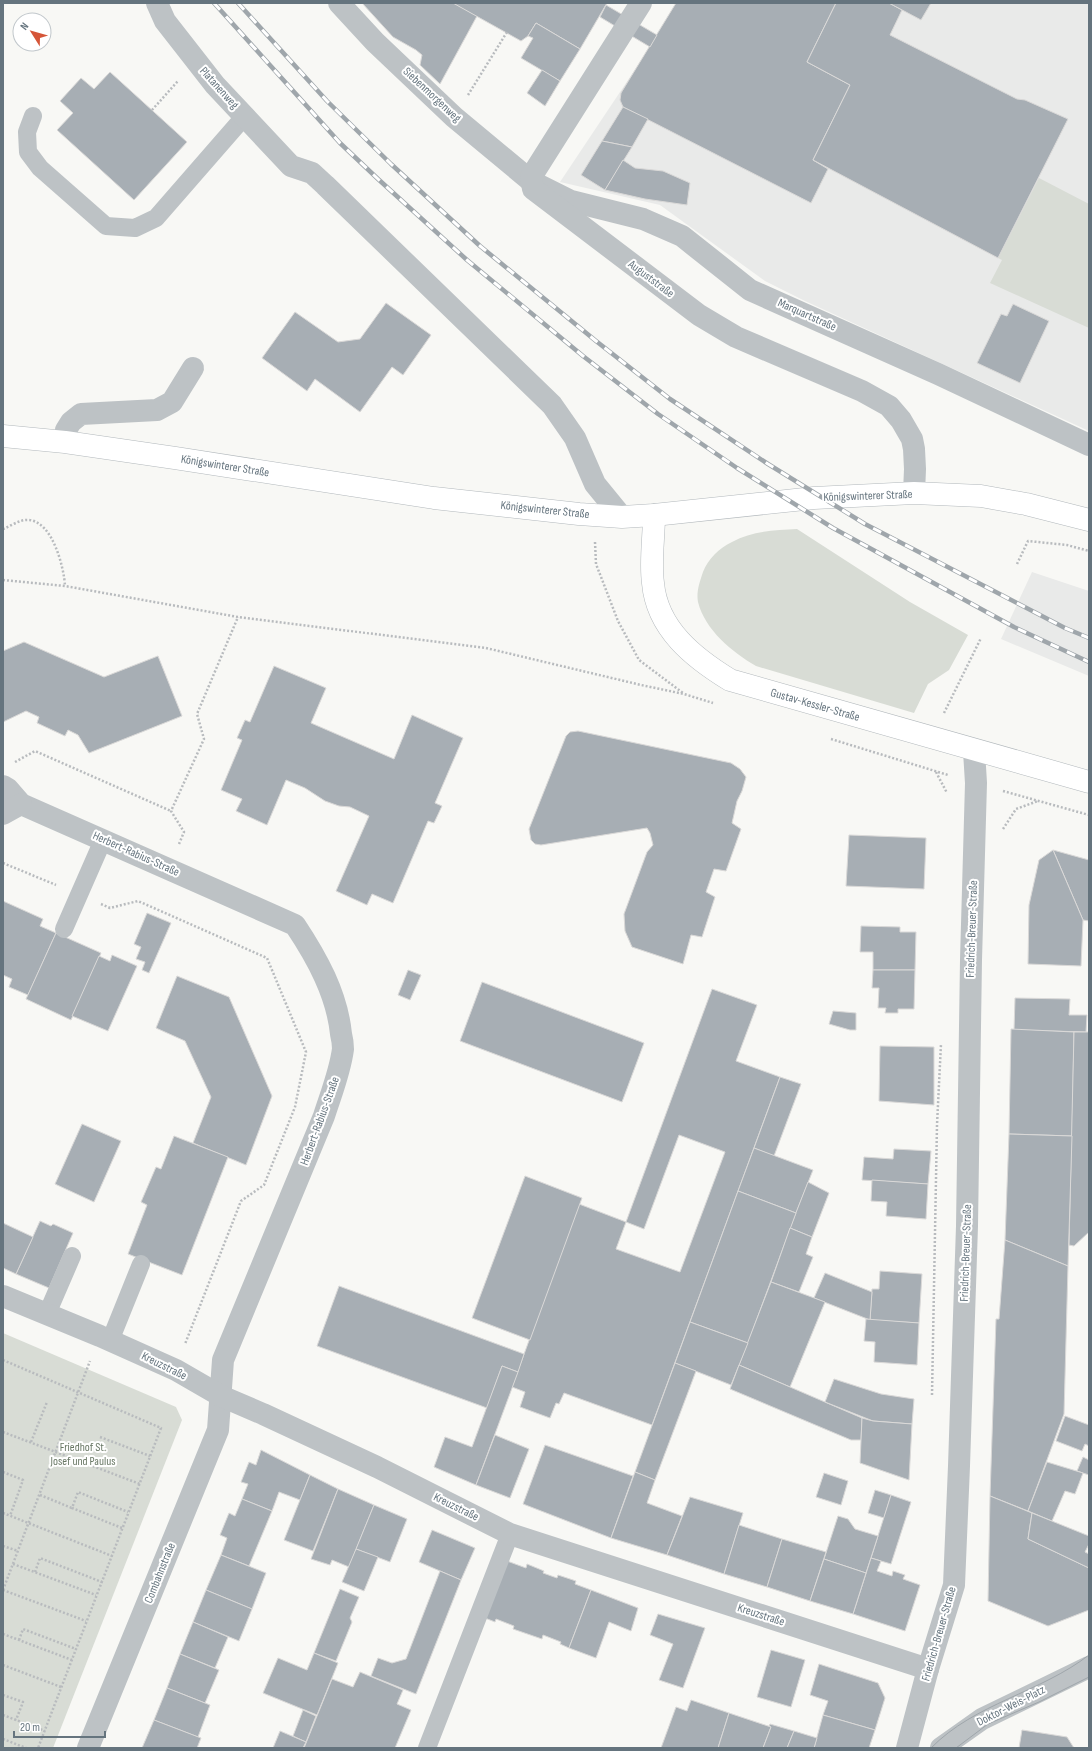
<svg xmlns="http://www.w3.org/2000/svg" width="1092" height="1751" font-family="'Sofia Sans Condensed',sans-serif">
	<rect width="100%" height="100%" fill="#f8f8f5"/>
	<g fill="#e9eae9">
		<path d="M676,3H1089V431L805,301L765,281L660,205L560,182L650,47Z"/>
		<path d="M1032,572L1089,591V676L1001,639Z"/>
	</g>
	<g fill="#d8dcd5">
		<path d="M1039,178L1089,204V328L990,283L1002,260L998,258Z"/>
		<path d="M797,529L910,602L968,635L949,670L928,684L914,713L756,666C732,652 705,630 698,602C696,592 700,581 703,572C708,559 719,548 732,542C752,531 775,530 797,529Z"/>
		<path d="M3,1333L176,1407L182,1420L53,1748H3Z"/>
	</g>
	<g fill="#a7aeb4" stroke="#dad9d8" fill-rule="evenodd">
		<path d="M362,3H454L477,16L440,84L420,65L422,55L416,50L393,37Z"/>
		<path d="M453,3H607L580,49L536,23L528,36L521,41Z"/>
		<path d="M676,3H836L807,62L850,85L813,160L828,169L811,203L623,107L620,100L621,93Z"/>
		<path d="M836,3H889L902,10L890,35L1017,99L1025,100L1068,119L998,258L813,160L850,85L807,62Z"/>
		<path d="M889,3H931L921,20Z"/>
		<path d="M606,5L657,35L650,47L600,17Z"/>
		<path d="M536,23L580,49L560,81L521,58L533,38L528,36Z"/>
		<path d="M542,70L560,81L545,106L527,93Z"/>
		<path d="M110,72L187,142L134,200L57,130L73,113L60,101L81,78L94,89Z"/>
		<path d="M623,107L648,119L632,147L602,141Z"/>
		<path d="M602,141L632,147L605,190L581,175Z"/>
		<path d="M623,160L635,168L663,171L690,183L687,205L645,199L605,190Z"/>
		<path d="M386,303L431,335L403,375L392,367L360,412L315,379L307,391L262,358L295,312L338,342L360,339Z"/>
		<path d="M1013,304L1049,321L1020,383L977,363L1001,314L1007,316Z"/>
		<path d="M24,642L104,677L158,656L182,716L89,753L78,735L68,730L65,736L37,723L39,717L26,711L3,722V651Z"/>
		<path d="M274,666L326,688L311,723L394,759L412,715L463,738L435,803L442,806L434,823L428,821L393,903L372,894L367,905L336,891L369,816L350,807L339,806L325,801L305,788L286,780L267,825L236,811L242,799L221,790L242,740L237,738L245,720L250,722Z"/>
		<path d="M578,731L731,763L740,769L746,777L742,791L737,801L732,823L741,829L726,871L714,869L706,892L715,897L702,937L691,935L683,964L632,947L625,931L624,914L647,852L653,845L650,833L647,828L541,845L535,844L531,840L529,829L566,736L570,732Z"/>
		<path d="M849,835L926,838L924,889L846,886Z"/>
		<path d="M1053,850L1089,860V921L1083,920Z"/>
		<path d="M1053,850L1083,920L1081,966L1028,964L1029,905L1039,860Z"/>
		<path d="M3,901L43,919L40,926L56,933L28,995L9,987L12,979L3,975Z"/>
		<path d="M147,913L171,923L149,973L142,970L145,962L136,959L141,947L134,944Z"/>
		<path d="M861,926L900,927V932H916L915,970H873V952H860Z"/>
		<path d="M56,933L101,953L71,1020L26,999Z"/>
		<path d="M112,955L137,966L108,1031L72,1016L99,956L110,961Z"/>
		<path d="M408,970L421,975L410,1000L398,995Z"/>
		<path d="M873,970H915L914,1009H898V1013H885L886,1008H878L879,988H872Z"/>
		<path d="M177,976L229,997L272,1096L246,1165L193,1143L211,1097L185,1041L156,1028Z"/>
		<path d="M482,982L644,1043L622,1102L460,1041Z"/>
		<path d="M712,989L757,1005L736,1061L780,1077L652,1425L564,1393L559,1404L556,1403L550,1418L520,1407L525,1392L512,1387L579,1204L626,1222ZM679,1135L725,1152L680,1272L616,1249L626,1222L644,1229Z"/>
		<path d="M1015,998L1070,999L1069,1015H1087L1086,1032L1014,1030Z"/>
		<path d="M833,1011L856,1013V1030H850L829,1024Z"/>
		<path d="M1011,1029L1074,1032L1072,1136L1009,1134Z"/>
		<path d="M1074,1032H1089V1232L1074,1246L1069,1245Z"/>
		<path d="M880,1046L934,1047V1105L879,1101Z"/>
		<path d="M780,1077L801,1084L774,1156L754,1148Z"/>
		<path d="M82,1124L121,1141L94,1202L55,1184Z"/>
		<path d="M1009,1134L1072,1136L1068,1266L1005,1240Z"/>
		<path d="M174,1136L228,1157L182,1275L128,1254L147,1205L141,1202L156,1167L161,1169Z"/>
		<path d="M754,1148L813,1170L796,1213L738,1191Z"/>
		<path d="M894,1149L931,1151L928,1184L862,1180L864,1157L893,1159Z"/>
		<path d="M525,1176L582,1198L530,1340L472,1318Z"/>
		<path d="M872,1180L928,1184L926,1219L886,1216L887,1202L871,1201Z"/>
		<path d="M808,1182L829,1193L812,1237L790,1228Z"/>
		<path d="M738,1191L796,1213L748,1343L690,1322Z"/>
		<path d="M40,1221L51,1226L53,1224L73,1233L49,1288L16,1274Z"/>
		<path d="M3,1223L33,1237L16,1274L3,1268Z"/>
		<path d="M790,1228L812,1237L806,1254L813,1257L799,1292L771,1282Z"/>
		<path d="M1005,1240L1068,1266L1064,1414L1028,1511L990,1496L996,1319H999Z"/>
		<path d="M880,1271L922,1274L919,1323L870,1320L872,1289H879Z"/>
		<path d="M825,1273L872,1292L870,1320L814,1298Z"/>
		<path d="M771,1282L825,1302L790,1387L739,1365Z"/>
		<path d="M339,1286L524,1354L518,1372L502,1366L487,1408L317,1346Z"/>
		<path d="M866,1319L919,1323L917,1365L874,1362L875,1342L864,1341Z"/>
		<path d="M690,1322L748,1343L731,1385L675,1363Z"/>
		<path d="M675,1363L696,1371L655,1480L635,1472Z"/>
		<path d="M739,1365L862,1418L861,1440H851L730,1389Z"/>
		<path d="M502,1366L518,1372L476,1485L434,1467L445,1437L472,1447Z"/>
		<path d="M834,1379L881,1394L914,1399L912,1424L873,1421L825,1402Z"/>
		<path d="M1065,1416L1089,1425V1446L1085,1444L1082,1451L1056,1441Z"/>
		<path d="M862,1418L873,1421L912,1424L909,1480L860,1463Z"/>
		<path d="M495,1435L529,1449L510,1498L476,1485Z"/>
		<path d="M545,1445L633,1476L611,1538L523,1504Z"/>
		<path d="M261,1450L310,1475L300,1500L279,1492L272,1511L242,1499L248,1484L241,1482L249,1462L256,1465Z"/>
		<path d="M1083,1457L1089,1460V1475L1077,1471Z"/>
		<path d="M1047,1462L1083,1473L1075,1494L1065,1491L1052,1521L1028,1511Z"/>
		<path d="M635,1472L655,1480L647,1503L682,1516L667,1555L611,1538Z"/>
		<path d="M824,1473L848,1481L841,1505L816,1497Z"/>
		<path d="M310,1475L338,1489L313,1551L284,1540Z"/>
		<path d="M338,1489L374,1505L349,1567L332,1560L330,1565L311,1559Z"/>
		<path d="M875,1490L891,1495L884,1518L868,1513Z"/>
		<path d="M891,1495L911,1502L891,1564L871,1558Z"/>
		<path d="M990,1496L1032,1513L1028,1539L1089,1568V1610L1048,1626L988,1601Z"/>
		<path d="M690,1497L743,1513L724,1574L667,1555Z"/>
		<path d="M242,1499L272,1511L249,1566L221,1555L227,1538L220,1535L229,1513L235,1516Z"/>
		<path d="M374,1505L407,1519L390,1562L356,1549Z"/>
		<path d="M1032,1513L1089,1536V1544L1085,1552L1089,1554V1568L1028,1539Z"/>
		<path d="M838,1516L848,1519L855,1529L878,1536L866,1573L824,1559Z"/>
		<path d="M739,1525L782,1539L767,1587L724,1574Z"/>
		<path d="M432,1530L475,1548L461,1580L419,1562Z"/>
		<path d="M782,1539L826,1552L810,1601L767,1587Z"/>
		<path d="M356,1549L378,1557L364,1591L342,1582Z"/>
		<path d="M221,1555L266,1573L252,1609L206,1590Z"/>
		<path d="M871,1558L881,1561L877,1571L892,1576L893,1571L905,1575L903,1579L920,1585L905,1631L853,1614Z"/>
		<path d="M824,1559L866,1573L853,1614L810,1601Z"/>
		<path d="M507,1561L526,1568L527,1564L544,1571L543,1573L557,1578L558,1575L576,1581L575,1584L591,1590L569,1648L560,1644L561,1642L543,1635L542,1639L513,1629L514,1626L496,1619L495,1622L485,1618Z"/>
		<path d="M440,1571L461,1580L416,1694L371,1676L378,1658L392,1663L406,1659Z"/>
		<path d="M340,1589L359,1597L350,1618L352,1622L336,1661L314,1653Z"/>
		<path d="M206,1590L252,1609L239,1641L193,1622Z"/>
		<path d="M591,1590L638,1608L631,1631L609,1622L596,1658L569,1648Z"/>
		<path d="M658,1614L705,1628L683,1688L659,1680L673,1644L650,1635Z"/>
		<path d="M193,1622L228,1637L215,1668L180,1654Z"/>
		<path d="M771,1650L805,1660L791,1707L757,1697Z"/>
		<path d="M314,1653L338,1663L317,1715L263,1693L278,1658L307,1670Z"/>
		<path d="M180,1654L219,1670L205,1703L167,1688Z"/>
		<path d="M819,1664L878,1683L885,1698L875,1730L823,1715L828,1701L810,1695Z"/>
		<path d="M360,1672L403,1690L397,1704L411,1710L395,1748H304L332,1679L353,1687Z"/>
		<path d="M167,1688L210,1705L198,1737L154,1720Z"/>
		<path d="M691,1700L729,1713L718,1748H661L676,1707L687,1711Z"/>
		<path d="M303,1710L316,1716L306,1742L293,1736Z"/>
		<path d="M729,1713L771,1727L763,1748H718Z"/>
		<path d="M823,1715L875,1730L869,1748H814Z"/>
		<path d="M154,1720L201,1738L197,1748H142Z"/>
		<path d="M770,1724L794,1731L787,1748H763L771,1727L769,1726Z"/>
		<path d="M1022,1730L1067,1737L1074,1748H1019Z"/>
		<path d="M280,1731L306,1742L303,1748H273Z"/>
		<path d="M794,1731L817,1738L814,1748H787Z"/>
	</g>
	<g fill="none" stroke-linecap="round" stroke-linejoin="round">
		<defs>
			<g id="secondary">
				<path d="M3,436L65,442L175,458L434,498L579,514L622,517L654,515L814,498L914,493L981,496L1026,504L1089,520"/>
				<path d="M654,515C654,537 650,562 653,583C657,629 694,658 730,680L1089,782"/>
			</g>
		</defs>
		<use href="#secondary" stroke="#b2b8bc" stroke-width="23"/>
		<g stroke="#b8bbbe" stroke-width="2.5" stroke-dasharray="2 2" stroke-linecap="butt">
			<path d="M468,95L507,32"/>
			<path d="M152,110L178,81"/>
			<path d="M3,529C11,526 20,519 29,520C53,522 64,568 65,586"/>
			<path d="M595,542L596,564L618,621L639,660L683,693"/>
			<path d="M1017,564L1028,541L1067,545L1089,551"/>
			<path d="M3,580L65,586L238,617L486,648L641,685L684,694L713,703"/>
			<path d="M944,713L981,638"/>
			<path d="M831,739L948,775"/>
			<path d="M15,762L35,751L171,811"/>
			<path d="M936,772L947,793"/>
			<path d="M1003,791L1089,815"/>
			<path d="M1003,829L1016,809L1038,801"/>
			<path d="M179,844L184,832L171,811L204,739L197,714L238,617"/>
			<path d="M3,863L56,885"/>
			<path d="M101,904L110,908L138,901L267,958L306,1052L295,1107L264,1185L241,1201L185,1344"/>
			<path d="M3,1360L161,1428L38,1748"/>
			<path d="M932,1395L937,1125L941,1044"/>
			<path d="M3,1432L140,1484"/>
			<path d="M100,1437L150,1456"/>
			<path d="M31,1442L47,1402"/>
			<path d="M3,1472L23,1480L10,1516"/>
			<path d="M40,1495L72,1508"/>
			<path d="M3,1513L112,1556"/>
			<path d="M122,1528L72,1508L78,1492L128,1512"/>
			<path d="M3,1546L18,1551"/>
			<path d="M13,1564L96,1595"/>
			<path d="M35,1572L40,1558L102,1582"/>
			<path d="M3,1590L90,1361"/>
			<path d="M3,1590L86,1621"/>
			<path d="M3,1634L72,1660"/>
			<path d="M19,1640L23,1629L76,1649"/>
			<path d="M3,1665L61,1687"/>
			<path d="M3,1695L23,1702L16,1720"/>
			<path d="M3,1715L45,1731"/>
			<path d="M3,1739L26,1748"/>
		</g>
		<g stroke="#bdc2c5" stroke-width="18">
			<path d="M33,116L27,132L28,152L40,168L106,226L135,228L156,218L244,117"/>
			<path d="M64,929L103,840"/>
			<path d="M47,1314L72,1256"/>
			<path d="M110,1341L141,1264"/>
			<path d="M427,1748L510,1534"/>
		</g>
		<g stroke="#bdc2c5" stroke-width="22">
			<path d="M157,3L165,21L215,85L291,166L312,173L325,185L552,405L575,438L595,484L622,517"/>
			<path d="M339,3L375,42L454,117L531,181L571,201L643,219L682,236L750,290L938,374L1089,445"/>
			<path d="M641,3L531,177L533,189L699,315L736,337L862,391L889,406L901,420L912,439L914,449L915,469L914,493"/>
			<path d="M65,442L66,430L71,422L81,414L157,410L172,402L193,368"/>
			<path d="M3,786L8,789L21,804L295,925C317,958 337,994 341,1034C342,1038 343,1044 343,1049C340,1072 331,1094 324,1116L223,1360L218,1430L88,1748"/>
			<path d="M3,814L21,804"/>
			<path d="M3,1296L100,1336L176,1370L221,1396L263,1414L377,1467L510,1534L928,1669"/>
			<path d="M907,1748L928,1669L954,1585L959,1466L967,1226L971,960L976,783L974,751"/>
			<path d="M941,1748L982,1719L1089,1667"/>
		</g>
		<use href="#secondary" stroke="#fff" stroke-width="22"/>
		<g stroke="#9fa6ab" stroke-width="1">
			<path d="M931,1748C975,1703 1040,1693 1089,1655"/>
			<path d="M956,1748L988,1724L1039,1702L1089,1677"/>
		</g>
		<defs>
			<g id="rail">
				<path d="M214,3L340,143L378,179L467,260L583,356L658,414L737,468L833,528L1014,627L1089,662"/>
				<path d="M238,3L327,101L391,164L480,246L596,341L670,399L768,464L865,524L1065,628L1089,638"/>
			</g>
		</defs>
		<use href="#rail" stroke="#9fa6ab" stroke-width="4.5"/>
		<use href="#rail" stroke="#fff" stroke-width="3" stroke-dasharray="9" stroke-linecap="butt"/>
	</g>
	<g text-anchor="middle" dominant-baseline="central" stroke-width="4" stroke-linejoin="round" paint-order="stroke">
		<g font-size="12" fill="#65747e" stroke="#fff">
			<text transform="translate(219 88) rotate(48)">Platanenweg</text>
			<text transform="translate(432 95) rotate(43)">Siebenmorgenweg</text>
			<text transform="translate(651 279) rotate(37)">Auguststraße</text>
			<text transform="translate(807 315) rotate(24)">Marquartstraße</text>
			<text transform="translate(225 466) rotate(9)">Königswinterer Straße</text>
			<text transform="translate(868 496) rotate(-2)">Königswinterer Straße</text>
			<text transform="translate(545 510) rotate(6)">Königswinterer Straße</text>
			<text transform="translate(815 705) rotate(16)">Gustav-Kessler-Straße</text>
			<text transform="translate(136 854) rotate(24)">Herbert-Rabius-Straße</text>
			<text transform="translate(972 929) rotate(-88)">Friedrich-Breuer-Straße</text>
			<text transform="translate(320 1121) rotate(-70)">Herbert-Rabius-Straße</text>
			<text transform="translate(966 1253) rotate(-88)">Friedrich-Breuer-Straße</text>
			<text transform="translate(164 1366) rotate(26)">Kreuzstraße</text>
			<text transform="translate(456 1507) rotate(26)">Kreuzstraße</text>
			<text transform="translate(160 1573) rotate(-68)">Combahnstraße</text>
			<text transform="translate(761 1615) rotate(18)">Kreuzstraße</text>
			<text transform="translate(939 1634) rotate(-74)">Friedrich-Breuer-Straße</text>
			<text transform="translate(1011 1706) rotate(-27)">Doktor-Weis-Platz</text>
		</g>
		<g font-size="12" fill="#687764" stroke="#fff">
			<text x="83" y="1447">Friedhof St.<tspan x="83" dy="14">Josef und Paulus</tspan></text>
		</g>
	</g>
	<rect width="1092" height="1751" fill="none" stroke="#65747e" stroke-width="8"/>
	<g transform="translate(32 32) rotate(307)"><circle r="19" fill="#ffffff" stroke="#c1c7cb"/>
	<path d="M0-3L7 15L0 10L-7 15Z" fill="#d55538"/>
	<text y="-6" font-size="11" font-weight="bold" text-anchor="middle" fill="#65747e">N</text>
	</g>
	<path d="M14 1731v6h91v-6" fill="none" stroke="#65747e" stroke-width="2"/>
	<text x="20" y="1731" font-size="12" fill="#65747e" stroke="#ffffff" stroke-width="3" paint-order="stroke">20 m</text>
</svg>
